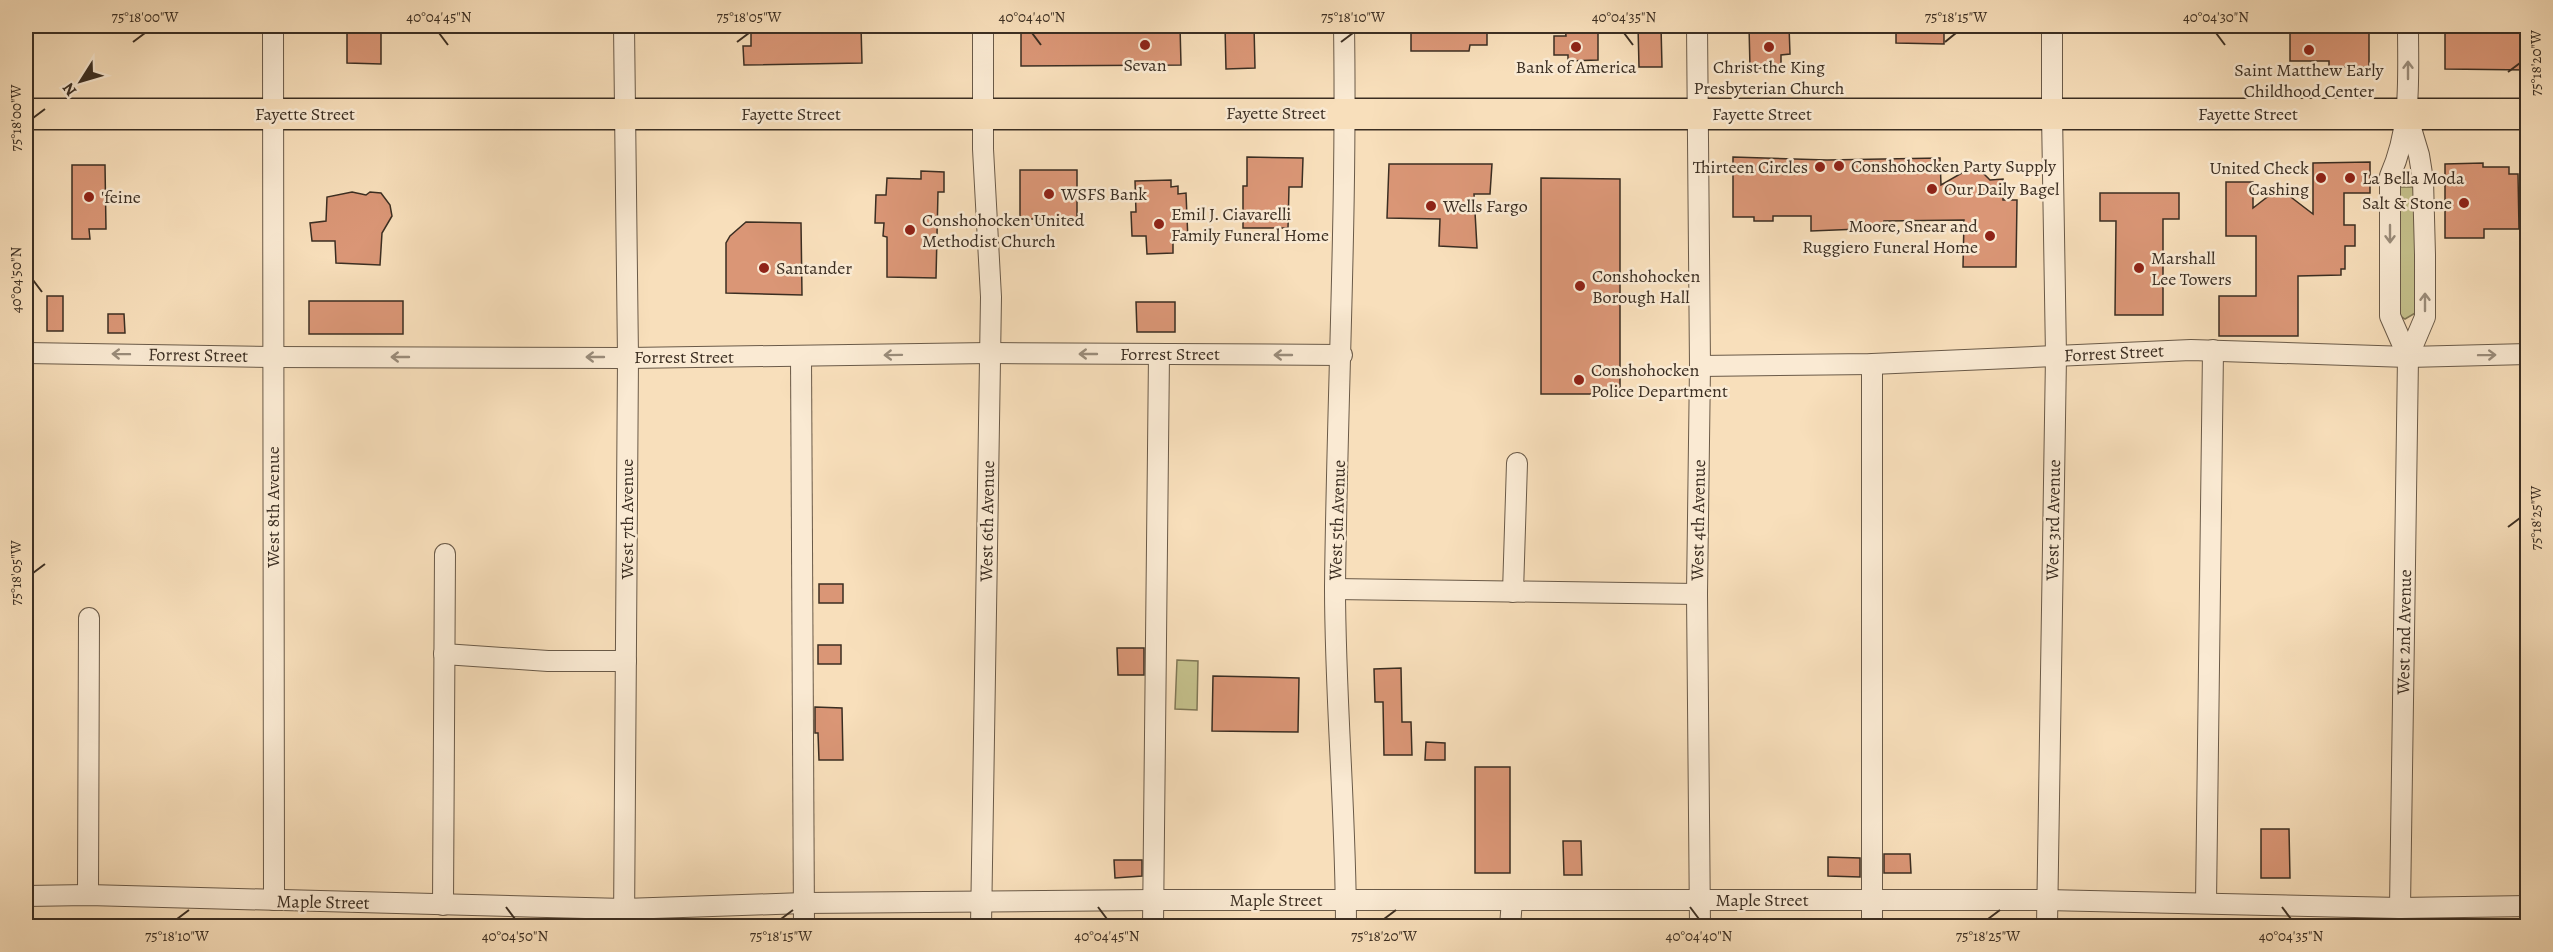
<svg xmlns="http://www.w3.org/2000/svg" width="2553" height="952" font-family="Alegreya,serif">
	<rect width="100%" height="100%" fill="#f8dfbb"/>
	<filter id="stains"><feTurbulence type="fractalNoise" baseFrequency=".00333" numOctaves="4"/><feColorMatrix values="0 0 0 0 .2 0 0 0 0 .09 0 0 0 0 .02 0 0 0 .5 -.17"/></filter>
	<radialGradient id="worn" r=".72"><stop offset=".6" stop-color="#630" stop-opacity="0"/><stop offset="1" stop-color="#630" stop-opacity=".3"/></radialGradient>
	<g fill="#c4c08b" stroke="#807756" stroke-width="1.5">
		<path d="M2394,187H2417V312L2405,319L2396,313Z"/>
		<path d="M1177,660L1198,661L1197,710L1175,709Z"/>
	</g>
	<g fill="#da9676" stroke="#3b2e22" stroke-width="1.5">
		<path d="M347,26H381V64L347,63Z"/>
		<path d="M751,26H861L862,63L744,65L743,46H751Z"/>
		<path d="M1021,26H1180L1181,65L1021,66Z"/>
		<path d="M1225,26H1254L1255,68L1226,69Z"/>
		<path d="M1411,26H1487V45H1470L1469,51H1411Z"/>
		<path d="M1565,26H1598V60L1568,61V55H1554V36H1566Z"/>
		<path d="M1638,26H1661L1662,67H1639Z"/>
		<path d="M1749,26H1789L1790,54L1781,55V68H1750Z"/>
		<path d="M1896,26H1944V44L1896,43Z"/>
		<path d="M2290,26H2369V67H2329V61H2290Z"/>
		<path d="M2445,26H2528V70L2445,69Z"/>
		<path d="M1247,157L1303,158L1302,187H1289L1288,228H1243V186H1247Z"/>
		<path d="M1733,157L1827,160L1940,158L1941,185L1967,170H1980L1990,180L2003,179V200H2017L2016,267H1963L1964,220L1884,221V228L1811,231V216H1773V221H1754V217H1733Z"/>
		<path d="M2370,162V193H2344V225H2355V246H2345V269H2341V275L2298,276V336H2219V296H2256V236H2226V182H2253V208L2279,188L2313,214V163Z"/>
		<path d="M2483,163V167H2509V174H2518L2519,229H2484V238H2445V164Z"/>
		<path d="M1389,164H1492L1490,194H1474L1477,248L1439,246L1440,219L1387,218Z"/>
		<path d="M72,165H105L106,229H89L90,239H72Z"/>
		<path d="M1020,170H1077V218H1063V224H1044V219H1020Z"/>
		<path d="M921,171L944,172V192H938L936,278L887,277V237L883,236L884,223H875L876,195H886L887,178L921,179Z"/>
		<path d="M1541,178L1620,179V394H1541Z"/>
		<path d="M1171,180V187L1178,186V194L1186,193L1188,241H1173V253L1147,254L1146,236H1132L1131,212H1136L1135,181Z"/>
		<path d="M352,192L366,195L370,192L381,193L390,205L392,216L382,233L380,265L336,263L335,241H312L310,223L326,221L327,197Z"/>
		<path d="M2100,193H2179V219H2163V315H2115L2116,221H2100Z"/>
		<path d="M746,222L801,223L802,295L726,293V243L730,236Z"/>
		<rect x="47" y="296" width="16" height="35"/>
		<rect x="309" y="301" width="94" height="33"/>
		<path d="M1136,302H1175V332H1137Z"/>
		<path d="M108,314H124L125,333H108Z"/>
		<rect x="819" y="584" width="24" height="19"/>
		<rect x="818" y="645" width="23" height="19"/>
		<path d="M1117,648H1144V675H1118Z"/>
		<path d="M1401,668L1402,722H1411L1412,755H1384L1383,702H1375L1374,669Z"/>
		<path d="M1213,676L1299,678L1298,732L1212,731Z"/>
		<path d="M815,707L842,708L843,760H819L818,733H815Z"/>
		<path d="M1426,742L1445,743V760H1425Z"/>
		<rect x="1475" y="767" width="35" height="106"/>
		<path d="M2261,829H2289L2290,878H2261Z"/>
		<path d="M1563,841H1581L1582,875H1564Z"/>
		<path d="M1884,854H1910L1911,873H1884Z"/>
		<path d="M1828,857L1860,858V877L1828,876Z"/>
		<path d="M1114,860H1142V876L1115,878Z"/>
	</g>
	<g fill="none" stroke-linecap="round" stroke-linejoin="round">
		<defs>
			<g id="minor">
				<path d="M273,26L274,900"/>
				<path d="M1344,26C1347,213 1337,400 1335,587C1335,700 1346,813 1346,926"/>
				<path d="M1697,26L1700,366L1697,594L1700,926"/>
				<path d="M26,353L273,357L628,358L990,353L1342,355"/>
				<path d="M801,356L804,926"/>
				<path d="M2408,357L2390,316V176C2412,126 2408,79 2408,26"/>
				<path d="M1872,364V926"/>
				<path d="M1700,366L1872,364L2191,350L2408,357L2528,354"/>
				<path d="M1335,589L1697,594"/>
				<path d="M1513,592L1517,463"/>
				<path d="M444,654L548,661H626"/>
				<path d="M88,895L89,618"/>
				<path d="M26,896L88,895L624,909L804,903L1153,900H2046L2400,908L2528,906"/>
				<path d="M2206,903L2213,350"/>
				<path d="M443,905L445,554"/>
				<path d="M2400,908L2408,357L2425,317V255L2423,180L2419,155L2407,115"/>
				<path d="M624,926L628,358L624,26"/>
				<path d="M981,926L991,297L983,149V26"/>
				<path d="M1153,926L1159,354"/>
				<path d="M1510,926L1512,900"/>
				<path d="M2047,926L2056,356L2052,114V26"/>
			</g>
			<path id="primary" d="M26,114H2528"/>
		</defs>
		<use href="#minor" stroke="#6a5a48" stroke-width="22"/>
		<use href="#primary" stroke="#3b2e22" stroke-width="33"/>
		<use href="#minor" stroke="#faead3" stroke-width="20"/>
		<use href="#primary" stroke="#f8dfbb" stroke-width="30"/>
	</g>
	<defs><path id="oneway-shaft" d="M-6 0H5M1.5-3L5.5 0L1.5 3" fill="none" stroke-width="1.6" stroke-linecap="round" stroke-linejoin="round" transform="scale(1.5)"/></defs>
	<g stroke="#9a8c7a">
		<use href="#oneway-shaft" transform="translate(2408 70) rotate(-90)"/>
		<use href="#oneway-shaft" transform="translate(2390 234) rotate(90)"/>
		<use href="#oneway-shaft" transform="translate(2425 302) rotate(-90)"/>
		<use href="#oneway-shaft" transform="translate(121 354) rotate(-179)"/>
		<use href="#oneway-shaft" transform="translate(1088 354) rotate(-180)"/>
		<use href="#oneway-shaft" transform="translate(893 355) rotate(179)"/>
		<use href="#oneway-shaft" transform="translate(1283 355) rotate(-180)"/>
		<use href="#oneway-shaft" transform="translate(2487 355) rotate(-1)"/>
		<use href="#oneway-shaft" transform="translate(400 357) rotate(-180)"/>
		<use href="#oneway-shaft" transform="translate(595 357) rotate(-180)"/>
	</g>
	<path fill="none" stroke="#3b2e22" stroke-width="2" d="M439,33L448,45M1032,33L1041,45M1624,33L1633,45M2216,33L2225,45M133,42L145,33M737,42L749,33M1341,42L1353,33M1945,42L1956,33M2508,72L2520,63M33,118L45,109M33,280L42,292M2508,527L2520,518M33,573L45,564M506,907L515,919M1098,907L1107,919M1690,907L1699,919M2282,907L2291,919M177,919L189,910M781,919L793,910M1384,919L1396,910M1988,919L2000,910"/>
	<g fill="#8f2418" stroke="#faead3" stroke-width="2">
		<circle cx="1145" cy="45" r="6"/>
		<circle cx="1576" cy="47" r="6"/>
		<circle cx="1769" cy="47" r="6"/>
		<circle cx="2309" cy="50" r="6"/>
		<circle cx="1839" cy="166" r="6"/>
		<circle cx="1820" cy="167" r="6"/>
		<circle cx="2321" cy="178" r="6"/>
		<circle cx="2350" cy="178" r="6"/>
		<circle cx="1932" cy="189" r="6"/>
		<circle cx="1049" cy="194" r="6"/>
		<circle cx="89" cy="197" r="6"/>
		<circle cx="2464" cy="203" r="6"/>
		<circle cx="1431" cy="206" r="6"/>
		<circle cx="1159" cy="224" r="6"/>
		<circle cx="910" cy="230" r="6"/>
		<circle cx="1990" cy="236" r="6"/>
		<circle cx="764" cy="268" r="6"/>
		<circle cx="2139" cy="268" r="6"/>
		<circle cx="1580" cy="286" r="6"/>
		<circle cx="1579" cy="380" r="6"/>
	</g>
	<g text-anchor="middle" dominant-baseline="central" stroke-width="5" stroke-linejoin="round" paint-order="stroke">
		<g font-size="18" fill="#3b2e22" stroke="#faead3" text-anchor="start">
			<text x="1145" y="65" text-anchor="middle">Sevan</text>
			<text x="1576" y="67" text-anchor="middle">Bank of America</text>
			<text x="1769" y="67" text-anchor="middle">Christ the King<tspan x="1769" dy="21">Presbyterian Church</tspan></text>
			<text x="2309" y="70" text-anchor="middle">Saint Matthew Early<tspan x="2309" dy="21">Childhood Center</tspan></text>
			<text x="1851" y="166">Conshohocken Party Supply</text>
			<text x="1808" y="167" text-anchor="end">Thirteen Circles</text>
			<text x="2309" y="168" text-anchor="end">United Check<tspan x="2309" dy="21">Cashing</tspan></text>
			<text x="2362" y="178">La Bella Moda</text>
			<text x="1944" y="189">Our Daily Bagel</text>
			<text x="1061" y="194">WSFS Bank</text>
			<text x="101" y="197">'feine</text>
			<text x="2452" y="203" text-anchor="end">Salt &amp; Stone</text>
			<text x="1443" y="206">Wells Fargo</text>
			<text x="1171" y="214">Emil J. Ciavarelli<tspan x="1171" dy="21">Family Funeral Home</tspan></text>
			<text x="922" y="220">Conshohocken United<tspan x="922" dy="21">Methodist Church</tspan></text>
			<text x="1978" y="226" text-anchor="end">Moore, Snear and<tspan x="1978" dy="21">Ruggiero Funeral Home</tspan></text>
			<text x="2151" y="258">Marshall<tspan x="2151" dy="21">Lee Towers</tspan></text>
			<text x="776" y="268">Santander</text>
			<text x="1592" y="276">Conshohocken<tspan x="1592" dy="21">Borough Hall</tspan></text>
			<text x="1591" y="370">Conshohocken<tspan x="1591" dy="21">Police Department</tspan></text>
		</g>
		<g font-size="18" fill="#3b2e22" stroke="#faead3">
			<text x="1276" y="113">Fayette Street</text>
			<text x="305" y="114">Fayette Street</text>
			<text x="791" y="114">Fayette Street</text>
			<text x="1762" y="114">Fayette Street</text>
			<text x="2248" y="114">Fayette Street</text>
			<text transform="translate(2114 353) rotate(-3)">Forrest Street</text>
			<text x="1170" y="354">Forrest Street</text>
			<text transform="translate(198 355) rotate(1)">Forrest Street</text>
			<text x="684" y="357">Forrest Street</text>
			<text transform="translate(273 507) rotate(-90)">West 8th Avenue</text>
			<text transform="translate(627 519) rotate(-90)">West 7th Avenue</text>
			<text transform="translate(1337 520) rotate(-88)">West 5th Avenue</text>
			<text transform="translate(1698 520) rotate(-89)">West 4th Avenue</text>
			<text transform="translate(2053 520) rotate(-89)">West 3rd Avenue</text>
			<text transform="translate(987 521) rotate(-89)">West 6th Avenue</text>
			<text transform="translate(2404 632) rotate(-89)">West 2nd Avenue</text>
			<text x="1276" y="900">Maple Street</text>
			<text x="1762" y="900">Maple Street</text>
			<text transform="translate(323 902) rotate(1)">Maple Street</text>
		</g>
	</g>
	<rect width="2553" height="952" fill="none" stroke="#f8dfbb" stroke-width="66"/>
	<g transform="translate(81 81) rotate(233)" stroke="#faead3" stroke-width="4.5" paint-order="stroke">
	<path d="M0-4.5L10 22L0 15L-10 22Z" fill="#3b2e22"/>
	<text y="-9" font-size="16" font-weight="bold" text-anchor="middle" fill="#3b2e22">N</text>
	</g>
	<rect x="33" y="33" width="2487" height="886" fill="none" stroke="#3b2e22" stroke-width="2"/>
	<g font-size="15" text-anchor="middle" fill="#3b2e22">
		<text x="145" y="22">75°18'00"W</text>
		<text x="439" y="22">40°04'45"N</text>
		<text x="749" y="22">75°18'05"W</text>
		<text x="1032" y="22">40°04'40"N</text>
		<text x="1353" y="22">75°18'10"W</text>
		<text x="1624" y="22">40°04'35"N</text>
		<text x="1956" y="22">75°18'15"W</text>
		<text x="2216" y="22">40°04'30"N</text>
		<text transform="translate(2536 63) rotate(-90)" y="5">75°18'20"W</text>
		<text transform="translate(16 118) rotate(-90)" y="5">75°18'00"W</text>
		<text transform="translate(16 280) rotate(-90)" y="5">40°04'50"N</text>
		<text transform="translate(2536 518) rotate(-90)" y="5">75°18'25"W</text>
		<text transform="translate(16 573) rotate(-90)" y="5">75°18'05"W</text>
		<text x="177" y="941">75°18'10"W</text>
		<text x="515" y="941">40°04'50"N</text>
		<text x="781" y="941">75°18'15"W</text>
		<text x="1107" y="941">40°04'45"N</text>
		<text x="1384" y="941">75°18'20"W</text>
		<text x="1699" y="941">40°04'40"N</text>
		<text x="1988" y="941">75°18'25"W</text>
		<text x="2291" y="941">40°04'35"N</text>
	</g>
	<rect width="100%" height="100%" filter="url(#stains)"/>
	<rect width="100%" height="100%" fill="url(#worn)"/>
</svg>
